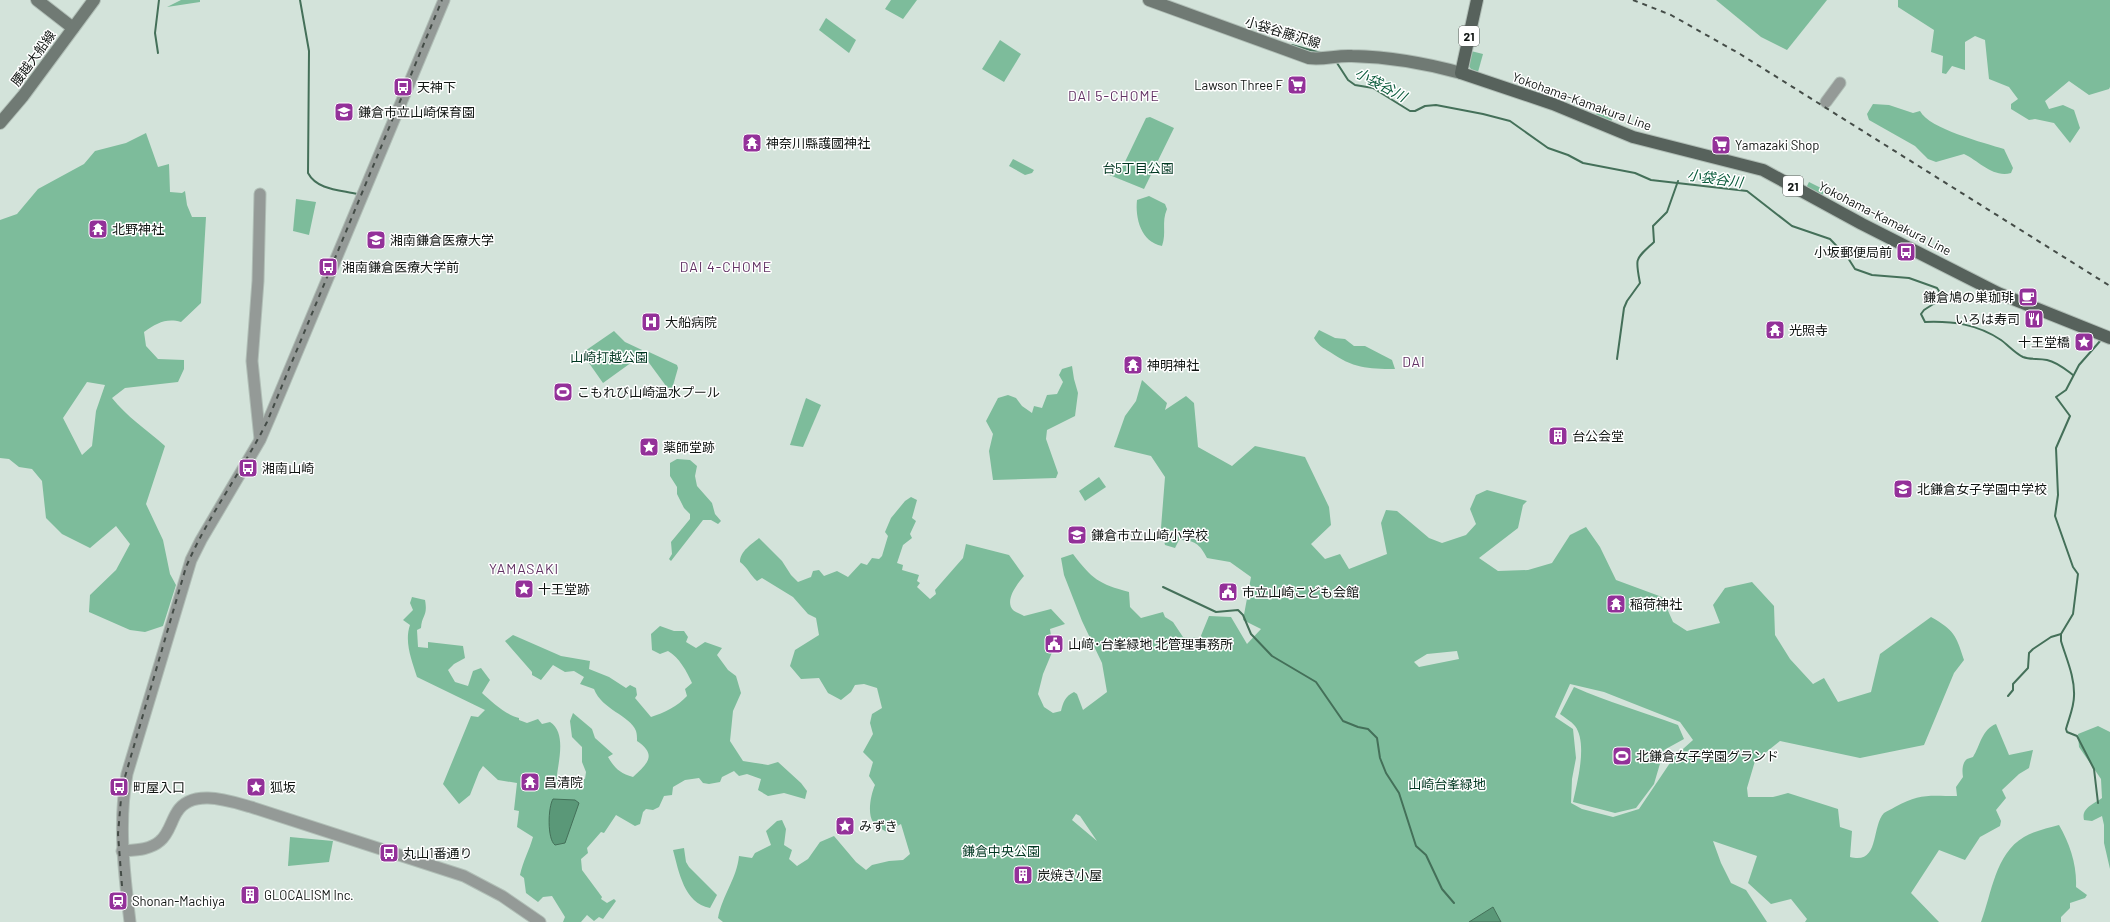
<svg xmlns="http://www.w3.org/2000/svg" width="2110" height="922" font-family="Barlow,'Noto Sans JP',sans-serif">
	<rect width="100%" height="100%" fill="#d3e3da"/>
	<g fill="#7dbc9b" fill-rule="evenodd">
		<path d="M181,0H200V2L167,7Z"/>
		<path d="M891,0H917L903,19L885,9Z"/>
		<path d="M1716,0H1827L1787,50L1761,37Z"/>
		<path d="M1898,0H2110V87L2109,89L2089,95L2069,81L2045,101L2049,109L2063,105L2074,110L2080,128L2070,143L2054,123L2035,119L2029,120L2011,109V104L2018,99L2009,87L1989,79L1985,40L1975,36L1965,42V70L1952,66L1946,74L1942,73L1943,56L1931,52L1934,30L1898,7Z"/>
		<path d="M826,18L856,40L849,53L819,30Z"/>
		<path d="M1000,40L1021,54L1004,82L982,69Z"/>
		<path d="M1471,51L1483,54L1478,72L1471,69L1468,65Z"/>
		<path d="M1873,104L1889,105L1913,113L1920,111C1929,129 1985,143 2004,149L2013,168L2011,173C1993,178 1979,161 1964,154L1936,162L1928,159L1915,146L1869,120L1867,114Z"/>
		<path d="M1598,108L1614,114L1611,122L1596,115Z"/>
		<path d="M1150,117L1174,128L1144,189L1107,174L1122,168L1146,118Z"/>
		<path d="M146,133L158,167L169,164L170,192L182,193L185,191L187,205L192,217H206L201,303L181,322C166,318 157,323 144,332L146,346L158,359L184,360V369L178,382L125,388L112,398C126,416 147,430 165,446L146,504L163,540L170,574L176,585L163,626L145,632L130,630L89,612L90,595L116,570L130,544L116,526L90,548L62,534L46,518L42,481L32,469L19,467L9,459L0,458V220L17,214L38,189L84,164L95,151L126,143ZM87,382L105,385L96,411L92,446L82,455L63,418Z"/>
		<path d="M1013,159L1034,170L1032,173L1025,175L1009,166Z"/>
		<path d="M1809,182L1825,190L1821,197L1806,188Z"/>
		<path d="M1149,196L1165,204L1167,209C1161,223 1167,232 1162,246C1141,242 1135,218 1137,200Z"/>
		<path d="M296,199L316,202L309,235L293,231Z"/>
		<path d="M1319,330L1335,338L1345,339L1354,346H1365L1392,360L1395,369C1367,369 1353,368 1330,352C1323,348 1318,345 1314,338Z"/>
		<path d="M614,331L625,342L642,350L639,357L603,383L582,353Z"/>
		<path d="M649,352L677,365L678,368L672,389L669,390L644,356Z"/>
		<path d="M1072,366L1074,379L1078,393L1075,416L1047,430L1046,439L1058,473L1056,478L993,480L989,451L993,434L986,421L998,398L1008,395L1016,398L1022,406L1032,413L1034,406L1042,408L1047,395L1057,394L1063,382L1059,375L1062,369Z"/>
		<path d="M1142,380L1167,403L1165,410L1186,396L1194,403L1198,447L1232,466L1255,446L1305,457L1329,507L1331,525L1311,544L1325,559L1340,554L1349,569L1387,554L1381,523L1386,510L1397,511L1429,538L1442,543L1466,535L1476,524L1470,509L1476,495L1487,490L1527,501L1523,505L1518,528L1479,558L1498,571L1528,570L1552,563L1570,535L1586,527L1600,547L1616,580L1662,597L1673,622L1687,631L1720,623L1713,605L1725,588L1752,582L1774,606L1775,635L1790,659L1813,684L1824,678L1838,702L1871,692L1880,654L1931,617C1954,630 1956,635 1964,660L1954,673L1924,745L1860,758L1780,741L1755,761L1747,788L1748,797H1773L1788,793L1838,809L1840,827L1852,831L1850,857C1880,865 1871,827 1884,813C1887,811 1892,809 1895,807C1920,793 1929,796 1957,796L1956,787L1963,777C1962,771 1962,763 1967,759C1969,758 1971,758 1973,757C1980,746 1982,729 1996,724L2009,755L2033,750L2029,768L2019,774L2002,790L2006,798L1996,810L2001,821L2000,826L1980,837L1965,860L1939,850L1911,893L1939,922H1805L1807,919L1791,899L1771,904L1748,883L1757,856L1713,841L1721,863L1731,883L1746,890L1767,922H723L718,918C722,896 737,878 739,856L752,858L755,853L771,845L766,831L777,821L782,820L786,829L784,845L792,850L789,859L797,866L808,859L820,842L834,836L856,862L866,870L872,865L889,861L903,860L910,854L901,824L887,832C882,829 877,827 873,822C867,813 871,794 875,785L869,776L873,762L863,752L873,734L870,723L872,714L882,708L877,688L864,684L855,685L851,692L841,700L828,693L819,678L801,679L790,666L795,650L819,635L816,618L808,614L793,597L762,578L757,581C750,575 748,568 740,562C740,551 752,544 759,538L782,561L791,575L798,582L811,577L813,571L819,570L824,576L837,571L848,577L861,563L867,565L872,558L879,559L882,556L888,536L885,532L891,518L905,501L911,497L917,500L912,518L916,521L910,534L912,538L903,545L897,563L903,565L902,570L919,575L917,581L920,583L917,587L930,599L936,594L935,590L963,558L966,544L1009,555L1024,576C1018,583 1004,600 1013,610C1015,612 1021,614 1024,616L1051,609L1065,624L1050,629L1053,650L1043,674L1038,694L1044,707L1053,713L1061,711C1063,703 1065,696 1074,692L1077,694L1083,710L1107,692L1102,663L1082,621L1064,575L1061,558L1073,554C1092,579 1099,584 1129,592L1130,607L1141,618L1163,612L1165,617L1173,622L1183,637L1200,638L1209,616L1231,617L1247,644L1261,629L1243,620L1251,577L1230,562L1207,558C1200,544 1194,540 1179,540L1175,548L1165,545L1161,528L1165,477L1151,456L1114,447L1125,416L1136,401ZM1457,651L1459,659L1419,667L1414,662L1427,654ZM1570,684L1604,692L1680,722L1693,740L1674,757L1639,809L1613,817L1582,809L1571,803L1572,779L1576,758L1573,729L1555,717ZM1076,814L1080,816L1097,841L1072,820Z"/>
		<path d="M806,398L821,405L803,447L790,445Z"/>
		<path d="M677,459L690,460L697,466L695,476L697,486L712,503L715,514L721,521L718,524L711,520H703L671,561L669,559L672,554L671,542L690,519V514L684,508L677,494V487L670,476V463Z"/>
		<path d="M1099,477L1106,487L1085,501L1079,491Z"/>
		<path d="M412,597L425,600C428,617 422,614 421,628L417,630L418,647L428,648V642L463,646L465,658L454,664L448,670L455,682L468,686L473,671L481,668L490,680L482,693C492,702 506,715 519,718V720L527,723L538,719L542,724L550,722C566,732 559,759 557,775L585,779L586,772L582,762V747L572,737L570,721L573,713L592,729L595,738L613,754L608,757C615,769 620,773 633,777C647,764 658,755 637,741C637,738 637,734 636,731C630,715 602,710 594,689L580,684L584,677L574,671L565,672L553,665L541,680L532,675V672L505,641L513,635L561,656L590,661L589,669L609,677L626,688L630,685L636,688L637,695L635,698L651,717C664,713 678,706 687,696L685,689L692,683C687,672 679,657 668,651L660,654L652,650L651,634L660,626L674,631H684L688,637L686,642L696,648L705,642L722,648L717,655L728,670L736,676L741,693L733,711L730,741L743,761L768,765L778,762L801,783L807,791L805,799L784,793L768,796L758,790L761,779L747,774L739,776L734,771L722,777L720,782L709,784L703,783L699,778L685,780L673,787L672,795L664,796L659,807L653,810L646,809L643,812L640,824L635,826L616,815L604,833L601,832L587,848L588,853L581,859L582,870L602,897L601,899L607,903L614,899L616,901L603,919L599,917L594,921L587,915L581,922H563L565,917L552,896L543,897L538,902L526,893L524,878L520,875C523,861 529,851 533,837L517,827L519,811L514,810L517,783L498,780L483,766L479,772L470,795L459,804L443,784L471,716L478,717L485,710L417,677C412,661 404,642 410,625L403,620L413,610L410,603Z"/>
		<path d="M1574,687C1608,702 1643,712 1678,725L1684,739L1664,750L1654,784L1636,808L1615,813L1573,802C1577,783 1588,743 1575,726C1571,721 1565,718 1560,714Z"/>
		<path d="M2098,726L2110,732V869L2104,843V825L2102,816L2092,821L2084,820C2081,808 2094,804 2102,798L2101,779L2079,747L2078,734Z"/>
		<path d="M2059,825C2070,844 2077,865 2076,887L2087,895L2085,898L2070,903V908L2061,917V922H1981C1992,893 1995,854 2024,837C2034,831 2048,828 2059,825Z"/>
		<path d="M290,837L333,841L329,862L288,866Z"/>
		<path d="M684,848L686,862L689,867L717,895L710,908C684,903 679,872 673,850Z"/>
	</g>
	<g fill="#5a9878" stroke="#447059">
		<path d="M553,799L575,800L579,803L565,843L555,845C547,839 548,807 553,799Z"/>
		<path d="M1493,907L1501,922H1469Z"/>
	</g>
	<g fill="none" stroke-linecap="round" stroke-linejoin="round">
		<g stroke="#447059" stroke-width="2">
			<path d="M300,0L309,51L308,173C317,190 340,190 357,194"/>
			<path d="M1292,45L1321,53"/>
			<path d="M158,53L155,33L159,0"/>
			<path d="M1337,63L1348,80L1355,85L1373,88L1410,111H1415L1425,106L1436,105L1483,114L1510,121L1548,148L1568,155L1583,163L1635,173L1651,180L1747,191L1792,226L1830,239L1848,258L1855,269L1872,275L1909,278L1937,288L1939,291L1938,301L1924,310L1921,314L1925,322C1953,321 1977,324 2001,340C2008,345 2015,353 2023,357C2031,360 2038,358 2047,360C2057,362 2065,369 2073,375"/>
			<path d="M1617,359L1624,308L1627,301L1640,283C1635,257 1635,260 1654,242L1653,226L1667,212L1678,181"/>
			<path d="M1163,587L1216,612L1238,610L1243,615L1251,634L1272,656L1316,682L1343,721L1358,727L1368,729L1377,738L1380,758L1386,773L1399,793L1416,846L1426,855L1442,889L1454,903"/>
			<path d="M2008,696L2013,690V684L2028,668L2029,653L2033,649L2051,637L2061,634"/>
			<path d="M2098,803L2094,769L2077,736L2067,732L2066,729C2069,718 2074,707 2074,696C2075,677 2066,658 2061,641V634L2073,614L2078,574L2073,567L2055,516L2058,495L2056,448L2070,416L2056,397L2066,390L2079,365L2101,340"/>
		</g>
		<defs>
			<g id="tertiary">
				<path d="M1826,102L1840,83"/>
				<path d="M260,439L252,361L258,281L260,194"/>
				<path d="M122,851C135,850 150,850 160,841C169,834 171,821 177,812C192,788 229,801 251,807L464,876L502,896L540,922"/>
				<path d="M130,922C124,872 118,823 127,774L191,560L201,540L260,440L272,412L444,0"/>
			</g>
			<g id="secondary">
				<path d="M37,0L73,28"/>
				<path d="M1149,0L1309,58C1325,60 1336,55 1352,56C1389,57 1425,63 1461,73"/>
				<path d="M0,123L23,96L94,0"/>
			</g>
			<path id="primary" d="M1477,0L1461,73L1553,104L1633,137L1763,170L1862,224L1998,293L2110,338"/>
		</defs>
		<use href="#tertiary" stroke="#b0beb6" stroke-width="13"/>
		<use href="#secondary" stroke="#b0beb6" stroke-width="14"/>
		<use href="#primary" stroke="#b0beb6" stroke-width="14"/>
		<use href="#tertiary" stroke="#949a97" stroke-width="11"/>
		<use href="#secondary" stroke="#707a74" stroke-width="12"/>
		<use href="#primary" stroke="#57625c" stroke-width="12"/>
		<g stroke="#444c47" stroke-width="2" stroke-dasharray="5 5" stroke-linecap="butt">
			<path d="M1633,0L1671,15L1740,54L2110,286"/>
			<path d="M122,886L118,834L122,787L186,567C208,516 242,471 267,422L442,0"/>
		</g>
	</g>
	<defs>
		<symbol id="supermarket-square" viewBox="-11 -11 22 22"><rect x="-9" y="-9" width="18" height="18" rx="4" fill="#933199" stroke="#fff"/><path d="M-6-5.5h2.5l.6 2H6L4.5 2H-2.5L-4.4-4H-6ZM-1.5 3.2a1.3 1.3 0 1 0 .1 0ZM3 3.2a1.3 1.3 0 1 0 .1 0Z" fill="#fff"/></symbol>
		<symbol id="bus-square" viewBox="-11 -11 22 22"><rect x="-9" y="-9" width="18" height="18" rx="4" fill="#933199" stroke="#fff"/><path d="M-5-6H5V4H4V6H2V4H-2V6H-4V4H-5ZM-3.5-4V0h7V-4ZM-3.5 1.2v1.5H-2V1.2ZM2 1.2v1.5H3.5V1.2Z" fill="#fff"/></symbol>
		<symbol id="school-square" viewBox="-11 -11 22 22"><rect x="-9" y="-9" width="18" height="18" rx="4" fill="#933199" stroke="#fff"/><path d="M0-5L7-2L0 1L-7-2ZM-4 1L0 2.5L4 1V4Q0 6-4 4Z" fill="#fff"/></symbol>
		<symbol id="temple-square" viewBox="-11 -11 22 22"><rect x="-9" y="-9" width="18" height="18" rx="4" fill="#933199" stroke="#fff"/><path d="M0-6L5-2H3V0L6.5 2.5H4V6H1.5V3h-3V6H-4V2.5H-6.5L-3 0V-2H-5Z" fill="#fff"/></symbol>
		<symbol id="university-square" viewBox="-11 -11 22 22"><rect x="-9" y="-9" width="18" height="18" rx="4" fill="#933199" stroke="#fff"/><path d="M0-5L7-2L0 1L-7-2ZM-4 1L0 2.5L4 1V4Q0 6-4 4Z" fill="#fff"/></symbol>
		<symbol id="cafe-square" viewBox="-11 -11 22 22"><rect x="-9" y="-9" width="18" height="18" rx="4" fill="#933199" stroke="#fff"/><path d="M-5.5-4.5H6V0H3Q3 3.5 0 3.5H-2.5Q-5.5 3.5-5.5 0ZM3-3.2v2h1.7v-2ZM-6 4.5H4V6H-6Z" fill="#fff"/></symbol>
		<symbol id="restaurant-square" viewBox="-11 -11 22 22"><rect x="-9" y="-9" width="18" height="18" rx="4" fill="#933199" stroke="#fff"/><path d="M-5-6h1v4h1v-4h1v4h1v-4h1v5L-1.5 .5V6h-2V.5L-5-1ZM5-6V6H3V1.5H1.5Q1.5-4 5-6Z" fill="#fff"/></symbol>
		<symbol id="hospital-square" viewBox="-11 -11 22 22"><rect x="-9" y="-9" width="18" height="18" rx="4" fill="#933199" stroke="#fff"/><path d="M-5-5h3v3.5h4V-5h3V5h-3V1.5h-4V5h-3Z" fill="#fff"/></symbol>
		<symbol id="sight-square" viewBox="-11 -11 22 22"><rect x="-9" y="-9" width="18" height="18" rx="4" fill="#933199" stroke="#fff"/><path d="M0-6L1.8-2.2L6-1.7L2.9 1.2L3.7 5.4L0 3.3L-3.7 5.4L-2.9 1.2L-6-1.7L-1.8-2.2Z" fill="#fff"/></symbol>
		<symbol id="stadium-square" viewBox="-11 -11 22 22"><rect x="-9" y="-9" width="18" height="18" rx="4" fill="#933199" stroke="#fff"/><path d="M0-5a6.5 5 0 1 0 0 10a6.5 5 0 1 0 0-10ZM-3.5-1.8h7v3.6h-7Z" fill="#fff"/></symbol>
		<symbol id="building-square" viewBox="-11 -11 22 22"><rect x="-9" y="-9" width="18" height="18" rx="4" fill="#933199" stroke="#fff"/><path d="M-4-6H4V6H1V3H-1V6H-4ZM-2.5-4.3h1.7v1.8h-1.7ZM.8-4.3h1.7v1.8H.8ZM-2.5-1h1.7V.8h-1.7ZM.8-1h1.7V.8H.8Z" fill="#fff"/></symbol>
		<symbol id="civic-square" viewBox="-11 -11 22 22"><rect x="-9" y="-9" width="18" height="18" rx="4" fill="#933199" stroke="#fff"/><path d="M-.6-6.5H3V-4.5H.6V-3L4-1V1h2V6H-6V1h2V-1L-.6-3ZM-1.2 2.5V6h2.4V2.5Z" fill="#fff"/></symbol>
		<symbol id="station-square" viewBox="-11 -11 22 22"><rect x="-9" y="-9" width="18" height="18" rx="4" fill="#933199" stroke="#fff"/><path d="M-3-6H3Q5-6 5-4V2Q5 4 3 4L4.5 6H3L1.5 4h-3L-3 6H-4.5L-3 4Q-5 4-5 2V-4Q-5-6-3-6ZM-3.5-4v3h7v-3ZM-3.5 1v1.5H-2V1ZM2 1v1.5H3.5V1Z" fill="#fff"/></symbol>
	</defs>
	<g fill-rule="evenodd">
		<use href="#supermarket-square" x="1286" y="74" width="22" height="22"/>
		<use href="#bus-square" x="392" y="76" width="22" height="22"/>
		<use href="#school-square" x="333" y="101" width="22" height="22"/>
		<use href="#temple-square" x="741" y="132" width="22" height="22"/>
		<use href="#supermarket-square" x="1710" y="134" width="22" height="22"/>
		<use href="#temple-square" x="87" y="218" width="22" height="22"/>
		<use href="#university-square" x="365" y="229" width="22" height="22"/>
		<use href="#bus-square" x="1895" y="241" width="22" height="22"/>
		<use href="#bus-square" x="317" y="256" width="22" height="22"/>
		<use href="#cafe-square" x="2017" y="286" width="22" height="22"/>
		<use href="#restaurant-square" x="2023" y="308" width="22" height="22"/>
		<use href="#hospital-square" x="640" y="311" width="22" height="22"/>
		<use href="#temple-square" x="1764" y="319" width="22" height="22"/>
		<use href="#sight-square" x="2073" y="331" width="22" height="22"/>
		<use href="#temple-square" x="1122" y="354" width="22" height="22"/>
		<use href="#stadium-square" x="552" y="381" width="22" height="22"/>
		<use href="#building-square" x="1547" y="425" width="22" height="22"/>
		<use href="#sight-square" x="638" y="436" width="22" height="22"/>
		<use href="#bus-square" x="237" y="457" width="22" height="22"/>
		<use href="#school-square" x="1892" y="478" width="22" height="22"/>
		<use href="#school-square" x="1066" y="524" width="22" height="22"/>
		<use href="#sight-square" x="513" y="578" width="22" height="22"/>
		<use href="#civic-square" x="1217" y="581" width="22" height="22"/>
		<use href="#temple-square" x="1605" y="593" width="22" height="22"/>
		<use href="#civic-square" x="1043" y="633" width="22" height="22"/>
		<use href="#stadium-square" x="1611" y="745" width="22" height="22"/>
		<use href="#temple-square" x="519" y="771" width="22" height="22"/>
		<use href="#bus-square" x="108" y="776" width="22" height="22"/>
		<use href="#sight-square" x="245" y="776" width="22" height="22"/>
		<use href="#sight-square" x="834" y="815" width="22" height="22"/>
		<use href="#bus-square" x="378" y="842" width="22" height="22"/>
		<use href="#building-square" x="1012" y="864" width="22" height="22"/>
		<use href="#building-square" x="239" y="884" width="22" height="22"/>
		<use href="#station-square" x="107" y="890" width="22" height="22"/>
	</g>
	<g text-anchor="middle" dominant-baseline="central" stroke-width="3" stroke-linejoin="round" paint-order="stroke">
		<g fill="#fff" stroke="#575a58" stroke-width="1">
			<rect x="1459" y="26" width="20" height="20" rx="3"/>
			<rect x="1783" y="176" width="20" height="20" rx="3"/>
		</g>
		<g font-size="12" font-weight="bold" fill="#0f1411">
			<text x="1469" y="36">21</text>
			<text x="1793" y="186">21</text>
		</g>
		<g font-size="13" fill="#0f1411" stroke="#fff">
			<text transform="translate(1283 32) rotate(17)">小袋谷藤沢線</text>
			<text transform="translate(33 58) rotate(-54)">腰越大船線</text>
			<text transform="translate(1582 101) rotate(20)">Yokohama-Kamakura Line</text>
			<text transform="translate(1885 218) rotate(27)">Yokohama-Kamakura Line</text>
		</g>
		<g font-size="13" fill="#0f1411" stroke="#fff" text-anchor="start">
			<text x="1283" y="85" text-anchor="end">Lawson Three F</text>
			<text x="417" y="87">天神下</text>
			<text x="358" y="112">鎌倉市立山崎保育園</text>
			<text x="766" y="143">神奈川縣護國神社</text>
			<text x="1735" y="145">Yamazaki Shop</text>
			<text x="112" y="229">北野神社</text>
			<text x="390" y="240">湘南鎌倉医療大学</text>
			<text x="1892" y="252" text-anchor="end">小坂郵便局前</text>
			<text x="342" y="267">湘南鎌倉医療大学前</text>
			<text x="2014" y="297" text-anchor="end">鎌倉鳩の巣珈琲</text>
			<text x="2020" y="319" text-anchor="end">いろは寿司</text>
			<text x="665" y="322">大船病院</text>
			<text x="1789" y="330">光照寺</text>
			<text x="2070" y="342" text-anchor="end">十王堂橋</text>
			<text x="1147" y="365">神明神社</text>
			<text x="577" y="392">こもれび山崎温水プール</text>
			<text x="1572" y="436">台公会堂</text>
			<text x="663" y="447">薬師堂跡</text>
			<text x="262" y="468">湘南山崎</text>
			<text x="1917" y="489">北鎌倉女子学園中学校</text>
			<text x="1091" y="535">鎌倉市立山崎小学校</text>
			<text x="538" y="589">十王堂跡</text>
			<text x="1242" y="592">市立山崎こども会館</text>
			<text x="1630" y="604">稲荷神社</text>
			<text x="1068" y="644">山﨑･台峯緑地 北管理事務所</text>
			<text x="1636" y="756">北鎌倉女子学園グランド</text>
			<text x="544" y="782">昌清院</text>
			<text x="133" y="787">町屋入口</text>
			<text x="270" y="787">狐坂</text>
			<text x="859" y="826">みずき</text>
			<text x="403" y="853">丸山1番通り</text>
			<text x="1037" y="875">炭焼き小屋</text>
			<text x="264" y="895">GLOCALISM Inc.</text>
			<text x="132" y="901">Shonan-Machiya</text>
		</g>
		<g font-size="13" fill="#003721" stroke="#fff">
			<text x="1138" y="168">台5丁目公園</text>
			<text x="609" y="357">山崎打越公園</text>
			<text x="1447" y="784">山崎台峯緑地</text>
			<text x="1001" y="851">鎌倉中央公園</text>
		</g>
		<g font-size="14" font-style="italic" fill="#0a5b3b" stroke="#fff">
			<text transform="translate(1381 84) rotate(28)">小袋谷川</text>
			<text transform="translate(1715 178) rotate(8)">小袋谷川</text>
		</g>
		<g font-size="14" letter-spacing="1" fill="#623264" stroke="#fff">
			<text x="1114" y="95">DAI 5-CHOME</text>
			<text x="726" y="266">DAI 4-CHOME</text>
			<text x="1414" y="361">DAI</text>
			<text x="524" y="568">YAMASAKI</text>
		</g>
	</g>
</svg>
